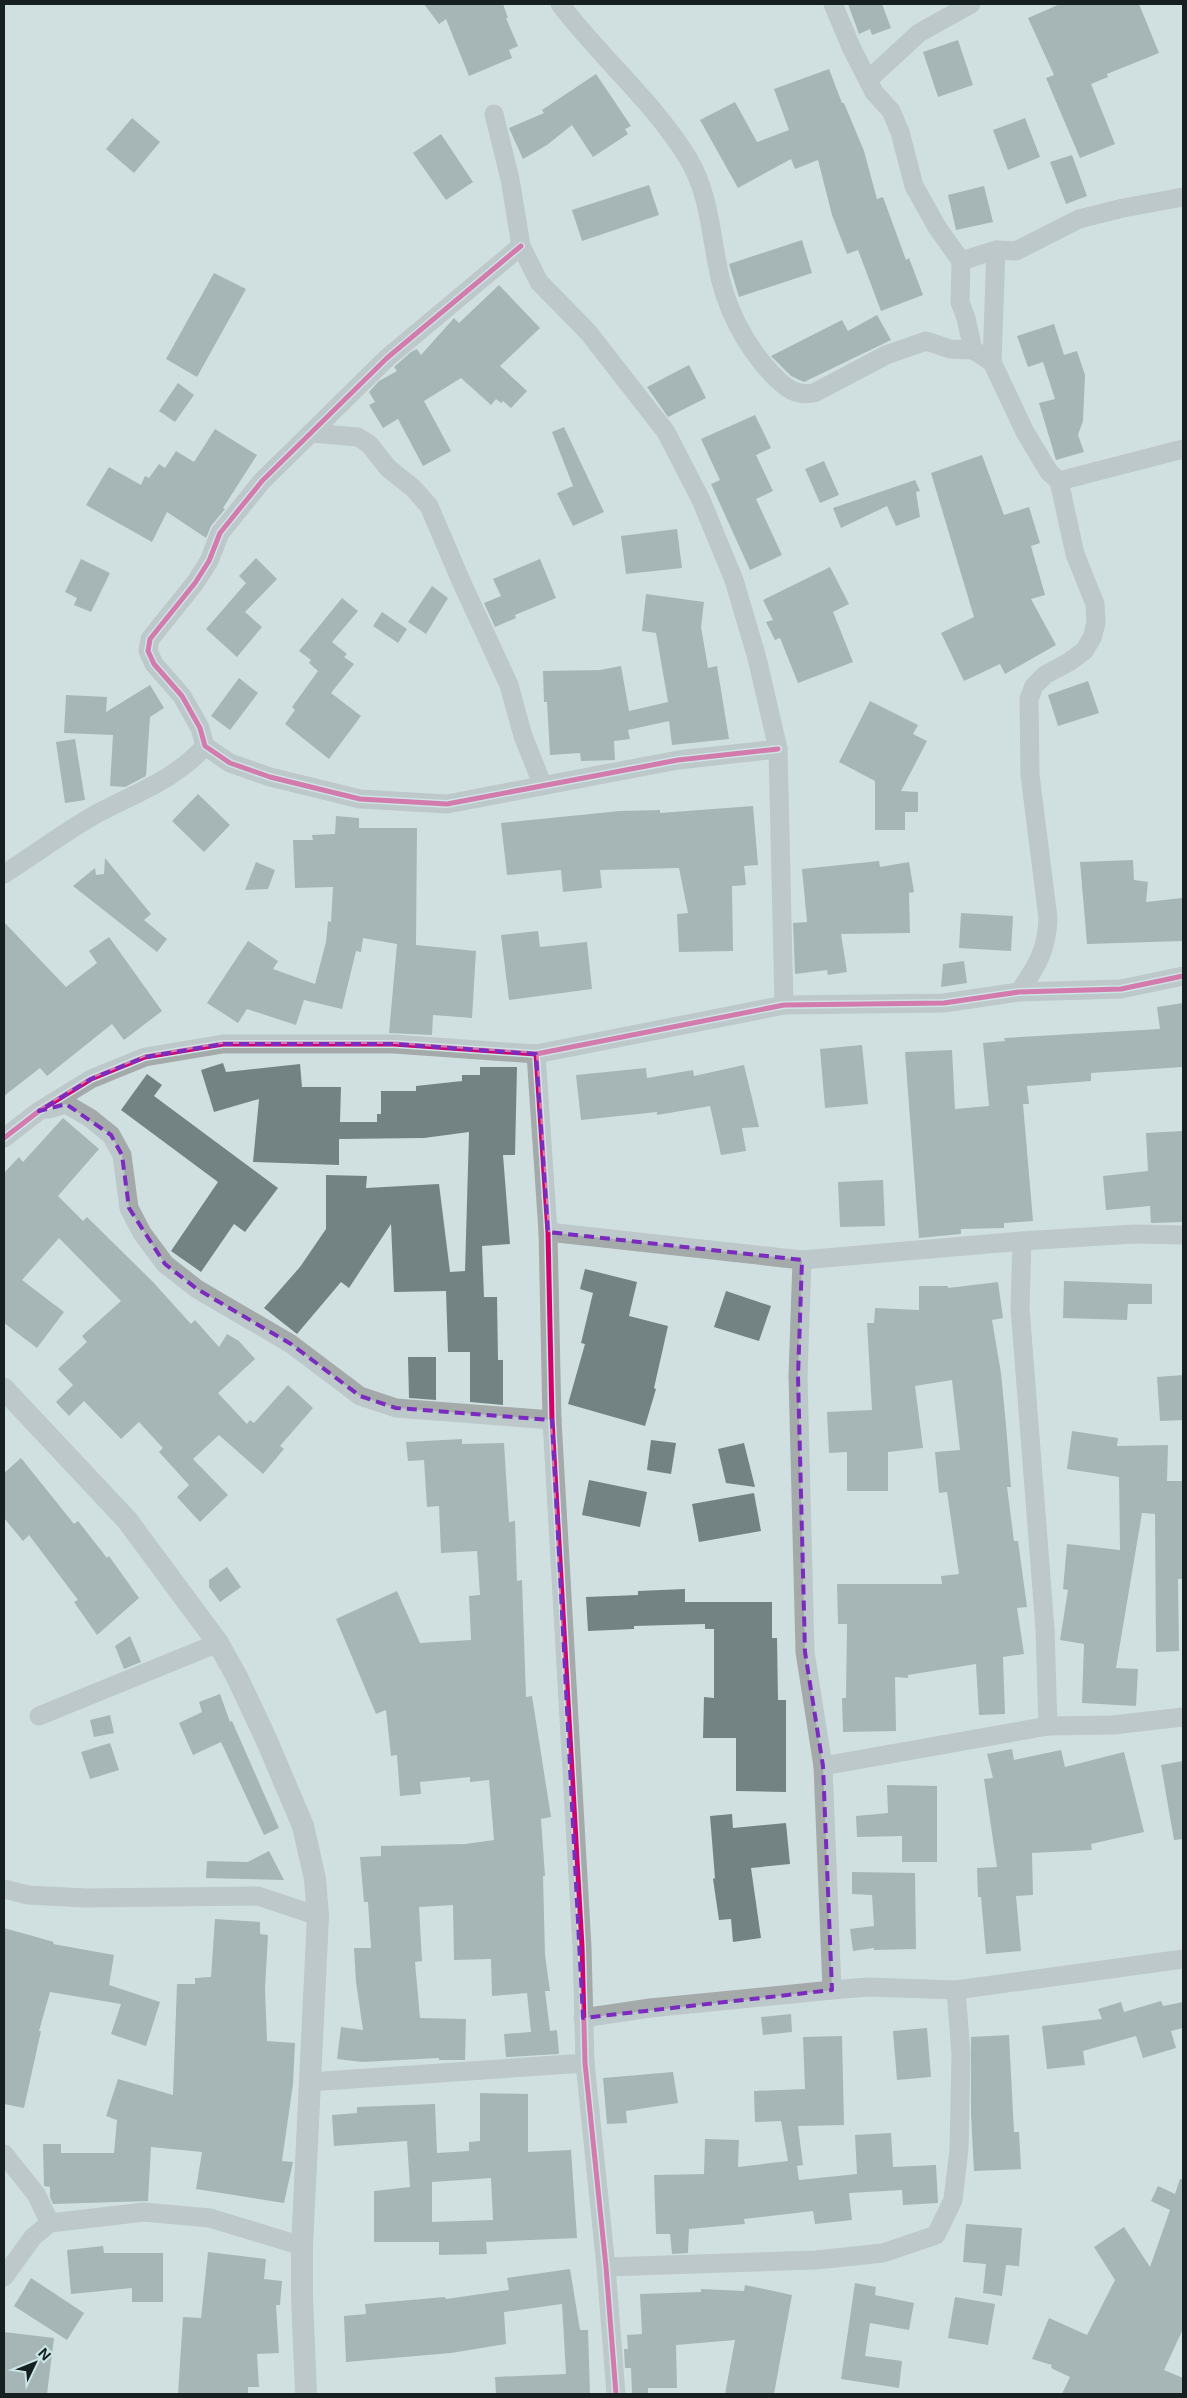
<svg xmlns="http://www.w3.org/2000/svg" width="1187" height="2398" font-family="Inter,sans-serif">
	<rect width="100%" height="100%" fill="#d0e0e1"/>
	<g fill="#738384" fill-rule="evenodd">
		<path d="M424,4H503L508,18H506L518,46L509,50L512,58L469,76L446,19L439,24Z"/>
		<path d="M848,4H882L891,28L872,35L870,29L859,34Z"/>
		<path d="M1060,4H1139L1159,53L1107,74L1108,77L1091,84L1115,144L1080,158L1046,78L1054,75L1028,18Z"/>
		<path d="M958,40L973,85L938,97L923,52Z"/>
		<path d="M829,69L842,103H844L864,151L877,199L883,197L906,260L909,258L923,295L881,311L858,250L847,254L832,215L818,160L795,169L791,159L738,188L700,120L735,102L757,142L789,130L774,89Z"/>
		<path d="M596,74L631,126L625,129L628,134L593,157L572,125L547,145L523,159L509,128L544,113L542,110Z"/>
		<path d="M132,118L160,142L134,173L106,149Z"/>
		<path d="M1025,118L1040,157L1008,170L993,130Z"/>
		<path d="M441,134L473,182L446,200L413,153Z"/>
		<path d="M1072,155L1087,196L1066,204L1050,162Z"/>
		<path d="M649,185L659,215L582,241L572,210Z"/>
		<path d="M984,186L993,222L956,230L948,195Z"/>
		<path d="M802,240L812,273L739,297L729,264Z"/>
		<path d="M214,273L246,289L197,377L166,359Z"/>
		<path d="M499,285L540,328L500,366L527,391L511,408L503,401L501,403L496,399L491,405L461,378L424,401L451,451L423,466L398,419L383,428L369,405L375,402L369,392L379,381L397,371L394,367L411,352L417,349L421,355L454,318L459,323Z"/>
		<path d="M877,315L891,340L804,382L791,376L771,356L842,320L848,331Z"/>
		<path d="M1054,324L1064,355L1077,351L1085,375L1083,421L1078,435L1084,452L1056,460L1039,403L1055,399L1043,362L1028,367L1017,336Z"/>
		<path d="M689,365L706,398L668,417L647,387Z"/>
		<path d="M178,383L194,395L175,422L159,411Z"/>
		<path d="M755,415L771,448L756,455L773,491L756,499L782,555L750,570L711,484L720,480L701,439Z"/>
		<path d="M564,427L604,512L573,526L557,493L573,486L552,432Z"/>
		<path d="M215,429L257,455L223,508L225,509L211,526L206,538L167,512L152,542L86,505L109,467L141,485L145,476L149,478L159,464L165,468L176,451L194,462Z"/>
		<path d="M982,455L1004,515L1029,507L1040,543L1031,546L1045,595L1031,599L1056,645L1005,674L1000,664L964,681L941,633L974,617L931,473Z"/>
		<path d="M824,461L839,495L820,503L805,469Z"/>
		<path d="M915,480L920,491L916,492L920,517L896,526L887,506L841,528L833,508Z"/>
		<path d="M677,529L682,568L626,574L621,536Z"/>
		<path d="M256,558L277,579L245,612L262,627L237,657L206,629L246,583L239,576Z"/>
		<path d="M81,559L110,573L91,612L74,605L77,598L65,592Z"/>
		<path d="M540,559L556,598L515,615L516,618L495,627L484,603L501,596L493,579Z"/>
		<path d="M830,567L849,604L833,612L853,662L798,683L780,638L775,640L766,622L773,620L763,600Z"/>
		<path d="M432,586L448,598L426,634L408,622Z"/>
		<path d="M646,594L704,602L701,627L708,668L717,666L729,739L672,745L669,721L628,730L630,739L614,741L615,760L581,761L580,753L550,755L547,702H544L543,671L600,670L621,666L629,711L668,702L656,633L642,631Z"/>
		<path d="M342,598L358,611L332,642L347,654L344,657L354,664L331,693L361,716L329,759L285,724L295,710L292,707L318,671L309,663L311,660L299,651Z"/>
		<path d="M382,612L407,629L398,643L373,626Z"/>
		<path d="M239,678L258,693L230,730L211,716Z"/>
		<path d="M1088,681L1099,713L1058,726L1048,695Z"/>
		<path d="M150,685L164,708L150,717L146,776L125,787L110,786L113,735L64,733L66,695L107,697L106,712Z"/>
		<path d="M870,701L918,725L913,734L927,741L901,791L918,792V812H905V830H875V781L839,762Z"/>
		<path d="M75,739L85,800L65,803L56,742Z"/>
		<path d="M198,794L230,825L204,852L172,821Z"/>
		<path d="M753,806L758,865L744,866L746,885L732,886L733,951L679,952L677,914L688,913L679,868L600,870L602,888L563,892L561,870L507,875L501,823L620,811L660,810V813Z"/>
		<path d="M336,816L359,818V828H417L416,945L476,951L472,1018L433,1015L432,1035L389,1033L397,944L363,938L361,952L356,951L342,1009L304,1000L296,1025L247,1009L238,1023L207,1003L248,941L278,961L273,969L315,984L326,942L328,921L331,922L333,887L295,888L293,840H313L312,835L335,834Z"/>
		<path d="M105,858L151,914L144,920L167,939L157,952L73,886L95,868L96,875L104,874Z"/>
		<path d="M1133,860L1134,880L1148,882L1146,902L1182,898L1183,941L1087,944L1080,862Z"/>
		<path d="M879,861L880,867L909,862L914,892L909,893L910,933L841,934L847,972L828,975L827,970L795,974L793,923L807,922L802,869Z"/>
		<path d="M256,862L275,870L268,889L245,890Z"/>
		<path d="M961,913L1013,916L1011,951L959,948Z"/>
		<path d="M4,922L66,987L97,963L89,951L109,937L162,1011L124,1040L112,1024L47,1076L40,1068L4,1096Z"/>
		<path d="M538,931L540,947L587,942L592,989L509,1000L501,935Z"/>
		<path d="M964,961L967,983L941,987L943,964Z"/>
		<path d="M1183,1003V1067L1091,1073V1081L1027,1086L1029,1104H1023L1033,1221L1004,1223V1228L961,1229V1234L919,1238L905,1052L952,1050L955,1109L989,1106L983,1043L1005,1041L1004,1038L1160,1029L1157,1007Z"/>
		<path d="M862,1045L868,1104L825,1108L820,1049Z"/>
		<path d="M223,1063L226,1072L300,1064L302,1087H341L340,1122H377V1114H381V1091H416V1086L462,1081V1075H480V1067H517L515,1155H503L510,1244L482,1246L484,1297H497L498,1360H503V1405L470,1402V1352H448L446,1291L394,1292L391,1224L349,1288L341,1282L297,1334L264,1308L300,1267L326,1229V1175L367,1176L366,1188L439,1184L450,1272L465,1271L469,1132L424,1138L339,1139V1165L253,1162L259,1099L214,1112L201,1070Z"/>
		<path d="M744,1065L759,1127L742,1128L746,1151L721,1155L710,1106L657,1115V1112L581,1120L576,1075L646,1068L647,1078L693,1070L694,1076Z"/>
		<path d="M147,1074L162,1085L154,1096L278,1188L245,1232L234,1224L201,1272L171,1251L218,1182L121,1110Z"/>
		<path d="M63,1118L99,1149L58,1196L83,1221L87,1217L152,1281L191,1324L195,1320L219,1347L227,1334L239,1341L255,1359L218,1393L247,1424L250,1420L254,1423L288,1385L313,1408L280,1446L284,1449L263,1474L219,1435L193,1459L228,1495L200,1522L177,1497L189,1485L159,1452L163,1448L139,1422L121,1439L84,1401L69,1416L56,1402L73,1385L58,1369L87,1342L82,1336L121,1301L59,1238L22,1280L64,1312L37,1348L4,1323V1173L19,1157L23,1162Z"/>
		<path d="M1183,1131V1222L1151,1223L1150,1206L1106,1210L1103,1176L1148,1171L1146,1133Z"/>
		<path d="M883,1180L885,1226L840,1227L838,1182Z"/>
		<path d="M585,1269L637,1282L629,1316L668,1326L654,1388L656,1389L645,1426L568,1404L585,1344L581,1343L593,1293L580,1289Z"/>
		<path d="M1064,1281L1152,1284V1304H1128L1127,1320L1063,1318Z"/>
		<path d="M998,1282L1003,1318L992,1320L1001,1373L1006,1425L1011,1487H1007L1014,1541H1018L1027,1607L1017,1608L1024,1654L1003,1657L1005,1714L979,1715L976,1664L908,1675V1678L895,1677L896,1731L843,1732L842,1698H846L847,1624H838L837,1584H942L941,1576L959,1574L947,1492L939,1493L935,1452L960,1450L952,1380L915,1386L923,1448L888,1452V1491H847V1452L829,1453L827,1412L872,1410L867,1323H874L875,1308L919,1310V1286H948V1288Z"/>
		<path d="M726,1291L771,1306L759,1341L714,1327Z"/>
		<path d="M408,1357H436V1400L409,1398Z"/>
		<path d="M1183,1375V1420L1160,1421L1157,1377Z"/>
		<path d="M1072,1431L1118,1438L1117,1446L1168,1445L1167,1481H1183V1579H1178L1179,1651L1156,1652L1155,1514L1142,1513L1116,1668L1138,1669L1136,1706L1082,1703L1084,1644L1060,1640L1068,1590L1063,1589L1067,1544L1120,1550L1119,1477L1067,1469Z"/>
		<path d="M462,1439V1444L504,1443L509,1522L515,1521L517,1581L522,1580L526,1697L532,1696L551,1817L541,1819L545,1876H543L545,1955L550,1991H545L550,2031L557,2030L559,2054L506,2057L504,2034L531,2032L527,1993L492,1996L491,1959L454,1960L453,1905L419,1907L422,1961L415,1962L420,2018L466,2019L465,2060H439V2058L362,2062L337,2059L341,2027L363,2030L356,1982L354,1948H371L368,1902H364L360,1857L381,1856V1846L465,1844L494,1840L489,1780L470,1782V1777L420,1782L421,1794L400,1796L397,1755L391,1756L386,1710L376,1714L336,1619L397,1591L420,1643L471,1640L469,1596L480,1595L477,1551L441,1553L439,1506L427,1507L424,1460L408,1461L406,1442Z"/>
		<path d="M651,1440L676,1443L671,1474L647,1470Z"/>
		<path d="M744,1443L755,1487L726,1483L718,1449Z"/>
		<path d="M21,1458L74,1524L78,1521L107,1558L109,1556L139,1598L97,1635L74,1602L78,1600L29,1535L23,1541L4,1518V1473Z"/>
		<path d="M589,1480L647,1492L640,1527L582,1515Z"/>
		<path d="M754,1493L761,1531L699,1542L692,1504Z"/>
		<path d="M227,1567L241,1587L220,1602L209,1587V1580Z"/>
		<path d="M685,1589V1602H772V1638H777L778,1700H786V1792L736,1791V1738H703L704,1697L714,1698V1629H705V1624L634,1626V1629L588,1631L586,1597L638,1595V1591Z"/>
		<path d="M130,1636L141,1662L124,1669L115,1646Z"/>
		<path d="M220,1694L230,1722L232,1721L279,1828L264,1835L221,1742L193,1755L179,1723L202,1712L199,1702Z"/>
		<path d="M110,1715L114,1733L94,1737L90,1720Z"/>
		<path d="M110,1743L119,1770L90,1779L81,1752Z"/>
		<path d="M1012,1749L1014,1760L1061,1750L1065,1767L1124,1752L1144,1832L1091,1844L1092,1850L1032,1853L1033,1895L1016,1896L1021,1951L986,1954L981,1897H978L977,1868L997,1867L984,1779L993,1778L987,1754Z"/>
		<path d="M1183,1761V1839L1174,1840L1161,1765Z"/>
		<path d="M887,1785L937,1786V1862H902V1836L857,1837L856,1816L888,1813Z"/>
		<path d="M732,1814L733,1828L786,1823L790,1864L751,1868L761,1938L733,1942L731,1919L719,1920L713,1879L715,1878L710,1816Z"/>
		<path d="M269,1851L284,1880L206,1878L207,1861L248,1862Z"/>
		<path d="M852,1872L915,1873L916,1949L874,1950V1948L853,1951L850,1929L874,1926L872,1895L852,1894Z"/>
		<path d="M215,1919L260,1922V1934L268,1935L265,1989L267,2041L295,2043L293,2084L282,2161L293,2162L284,2203L196,2189L202,2152L151,2147L148,2201L53,2204L50,2197V2187L44,2186L43,2144H61V2153H114L117,2120L106,2116L118,2079L173,2095L177,1984H195V1978L211,1977Z"/>
		<path d="M4,1928L54,1942L53,1944L114,1955L109,1985L160,2002L146,2046L111,2034L121,2004L50,1992L39,2031H41L24,2108L4,2104Z"/>
		<path d="M1161,2001L1163,2006L1183,2002V2028L1171,2031L1176,2048L1143,2058L1136,2036L1083,2051L1085,2065L1047,2069L1042,2026L1102,2019L1098,2009L1121,2002L1124,2012Z"/>
		<path d="M791,2014L792,2032L763,2035L761,2017Z"/>
		<path d="M927,2028L931,2077L897,2080L893,2031Z"/>
		<path d="M1009,2035L1014,2132H1019L1021,2169L974,2171L971,2114V2037Z"/>
		<path d="M842,2036L844,2125L798,2126L803,2165L797,2166L799,2180L857,2174L855,2135L891,2133L893,2167L936,2165L938,2203L903,2205L902,2190L849,2193L852,2220L815,2224L813,2211L744,2219L745,2224L689,2229L688,2253L672,2254L670,2234H656L654,2175L704,2174L705,2139L739,2140L738,2167L788,2161L781,2121L755,2122L754,2091L805,2089L803,2037Z"/>
		<path d="M673,2072L678,2103L626,2111L627,2123L607,2124L603,2078Z"/>
		<path d="M480,2093L528,2094V2152L571,2150L577,2238L486,2242L487,2254L439,2255V2242H374V2191L410,2187L407,2141L334,2146L332,2115L357,2113V2107L435,2104L437,2153L469,2151V2142L480,2141ZM491,2178L493,2220L432,2222V2182Z"/>
		<path d="M1180,2179H1183V2329L1164,2370L1183,2378V2394H1062L1070,2377L1051,2368L1052,2365L1032,2359L1049,2318L1087,2335L1115,2280L1094,2247L1124,2227L1150,2267L1170,2210L1151,2201L1158,2186L1175,2194Z"/>
		<path d="M966,2224L1022,2228L1019,2266L1006,2265L1002,2296L983,2293L986,2264L963,2262Z"/>
		<path d="M103,2246L104,2253H163V2302H132V2288L71,2294L67,2250Z"/>
		<path d="M208,2252L266,2259L264,2279L282,2281L280,2305H276L279,2353L257,2354L259,2387H248V2394H178L183,2317L201,2318Z"/>
		<path d="M570,2269L580,2330H588L590,2394H496L495,2377L566,2374L562,2304L504,2312L506,2344L451,2353L346,2362L344,2316L366,2314L365,2304L445,2297L446,2299L509,2290L507,2278Z"/>
		<path d="M31,2278L84,2313L67,2340L14,2306Z"/>
		<path d="M855,2283L876,2287L875,2295L914,2303L909,2330L870,2323L865,2356L902,2361L899,2388L841,2379Z"/>
		<path d="M745,2285L792,2295L774,2394H725L735,2340L676,2345L677,2388H648V2394H632L631,2368H625L624,2349H628L627,2335L642,2334L640,2294L701,2292V2289L744,2291Z"/>
		<path d="M955,2297L995,2304L988,2345L948,2338Z"/>
		<path d="M4,2332L54,2338L47,2394H4Z"/>
	</g>
	<g fill="none" stroke-linecap="round" stroke-linejoin="round">
		<g stroke="#a4aaaa" stroke-width="19">
			<path d="M560,4C600,57 653,101 688,158C708,192 710,226 717,263C724,305 745,347 775,377C787,389 796,396 814,393L886,355L926,341L950,349L973,350L992,362"/>
			<path d="M833,4L852,49L874,92L891,111L900,132L914,186L937,227L961,261L960,302L966,318L973,350"/>
			<path d="M868,80L919,33L971,4"/>
			<path d="M494,114L510,179L521,246L539,282L588,332L666,432L701,500L734,580L757,658L778,749L784,1005"/>
			<path d="M521,246L387,358L262,481L220,533L209,561L195,583L150,639L148,651L154,664L182,696L200,728L205,746L230,763L270,777L360,799L447,804L678,760L778,749"/>
			<path d="M996,250L992,362L1025,432L1049,472L1059,481L1075,554L1095,604L1096,623L1092,638L1084,651L1069,662L1045,675L1034,686L1029,699L1030,775L1048,918C1047,950 1037,966 1019,992"/>
			<path d="M961,261L996,250L1016,251L1079,219L1123,208L1183,197"/>
			<path d="M312,433L358,437L369,444L388,468L413,488L429,506L461,581L509,685L523,736L543,786"/>
			<path d="M1059,481L1183,449"/>
			<path d="M4,874C35,854 66,831 98,813C136,793 176,779 205,746"/>
			<path d="M536,1054L548,1232L552,1420L582,1947L585,2063L606,2267L616,2394"/>
			<path d="M48,1109L66,1104L90,1118L111,1135L122,1155L129,1208L142,1233L165,1264L197,1289L291,1344L360,1396L396,1408L552,1420"/>
			<path d="M4,1138L39,1111L91,1079L145,1057L223,1044H394L536,1054L784,1005L944,1003L1019,992L1121,989L1183,976"/>
			<path d="M548,1232L802,1260L1022,1241L1134,1234L1183,1235"/>
			<path d="M1022,1241L1020,1308L1045,1629L1048,1726"/>
			<path d="M802,1260L798,1376L805,1652L823,1766L832,1990"/>
			<path d="M39,1716L218,1643"/>
			<path d="M823,1766L1048,1726L1113,1725L1183,1717"/>
			<path d="M4,1889L28,1895L86,1898L258,1896L318,1916"/>
			<path d="M583,2018L650,2008L832,1990L868,1987L956,1990L1183,1959"/>
			<path d="M309,2082L585,2063"/>
			<path d="M4,2154L36,2194L50,2223"/>
			<path d="M606,2267L816,2260L883,2253L936,2235L953,2200L959,2149L961,2054L956,1990"/>
			<path d="M4,2277L33,2237L50,2223L144,2212L210,2218L302,2246"/>
		</g>
		<path stroke="#a4aaaa" stroke-width="22" d="M4,1389L127,1520L218,1643L237,1677L267,1741L303,1826L315,1879L318,1916L302,2246V2297L306,2394"/>
		<defs>
			<g id="cycleway">
				<path d="M521,246L387,358L262,481L220,533L209,561L195,583L150,639L148,651L154,664L182,696L200,728L205,746L230,763L270,777L360,799L447,804L678,760L778,749"/>
				<path d="M536,1054L548,1232L552,1420L582,1947L585,2063L606,2267L616,2394"/>
				<path d="M4,1138L39,1111L91,1079L145,1057L223,1044H394L536,1054L784,1005L944,1003L1019,992L1121,989L1183,976"/>
			</g>
		</defs>
		<use href="#cycleway" stroke="#cae6e7" stroke-width="8"/>
		<use href="#cycleway" stroke="#d6006c" stroke-width="5"/>
	</g>
	<path d="M0 0H1187V2398H0ZM223,1044H394L536,1054L548,1232L802,1260L798,1376L805,1652L823,1766L832,1990L583,2018L552,1420L396,1408L360,1396L291,1344L197,1289L165,1264L129,1208L122,1155L111,1135L66,1104L39,1111L91,1079L145,1057Z" fill="#d0e0e1" fill-opacity=".55" fill-rule="evenodd"/>
	<path fill="none" stroke="#7b2cbf" stroke-width="4" stroke-dasharray="10 6" stroke-linejoin="round" d="M223,1044H394L536,1054L548,1232L802,1260L798,1376L805,1652L823,1766L832,1990L583,2018L552,1420L396,1408L360,1396L291,1344L197,1289L165,1264L129,1208L122,1155L111,1135L66,1104L39,1111L91,1079L145,1057Z"/>
	<rect width="1187" height="2398" fill="none" stroke="#162021" stroke-width="10"/>
	<g transform="translate(35 2363) rotate(47)" stroke="#cae6e7" stroke-width="4" paint-order="stroke">
	<path d="M0-4L9 19L0 12L-9 19Z" fill="#162021"/>
	<text y="-8" font-size="14" font-weight="bold" text-anchor="middle" fill="#162021">N</text>
	</g>
</svg>
